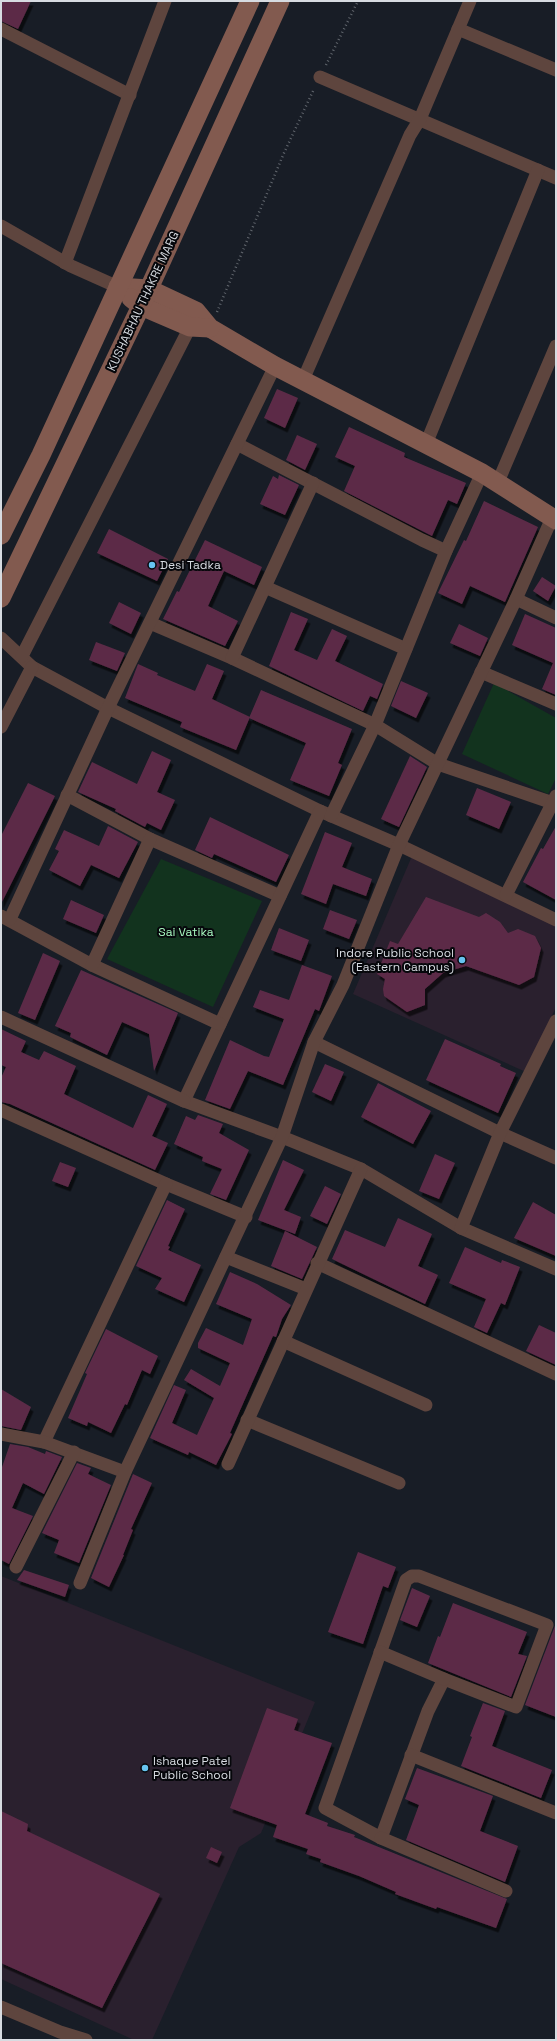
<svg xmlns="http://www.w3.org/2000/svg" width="557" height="2041" font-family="'Space Grotesk',sans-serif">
	<defs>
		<filter id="shadow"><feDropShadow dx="2.5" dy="4.5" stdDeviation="0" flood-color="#0009"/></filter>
	</defs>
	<rect width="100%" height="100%" fill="#181d26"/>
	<g fill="#2a202e">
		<path d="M412,856L556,925V1007L526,1072L353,994Z"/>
		<path d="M1,1576L315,1702L261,1833L239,1847L152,2040H134L1,1979Z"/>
	</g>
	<g fill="#12331e">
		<path d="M494,683L556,718V778L548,794L462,754Z"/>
		<path d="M161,859L262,901L213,1007L107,959Z"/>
	</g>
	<g fill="#5c2b47" filter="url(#shadow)">
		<path d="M1,1H31L18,29L1,21Z"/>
		<path d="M277,389L298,398L285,428L264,418Z"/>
		<path d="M349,427L405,453L404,457L466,483L457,504L448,500L432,536L344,491L355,466L335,457Z"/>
		<path d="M297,435L317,444L305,470L286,460Z"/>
		<path d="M279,475L299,485L285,515L260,504L273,476L278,479Z"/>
		<path d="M484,501L538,527L505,602L470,586L462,604L438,593L464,540L466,541Z"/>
		<path d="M109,529L168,559L157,581L97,553Z"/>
		<path d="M205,540L262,567L254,585L224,571L208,606L238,621L225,646L163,619L177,591L179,592Z"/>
		<path d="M542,577L556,586L548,601L533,591Z"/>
		<path d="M119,602L141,613L131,634L109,623Z"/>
		<path d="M291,612L308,619L294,650L317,660L332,629L347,636L335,661L383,684L377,699L370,696L363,711L269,666Z"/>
		<path d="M525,614L556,628V695L542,689L553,663L512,645Z"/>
		<path d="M459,624L488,638L480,656L450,643Z"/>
		<path d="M96,642L125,653L117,671L89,660Z"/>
		<path d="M138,664L158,673L157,675L195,691L207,664L224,671L212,699L250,717L236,750L180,727L182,722L125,698Z"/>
		<path d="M401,681L428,693L416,718L391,706Z"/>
		<path d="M261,690L352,729L338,763L342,765L329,796L290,780L306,743L249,718Z"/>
		<path d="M152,751L171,760L157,792L175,800L161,830L147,823L145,827L115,811L116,809L78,792L92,762L137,784Z"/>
		<path d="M410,756L427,767L399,827L381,819Z"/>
		<path d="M28,783L55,796L1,904V836Z"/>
		<path d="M477,788L511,802L499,829L466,815Z"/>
		<path d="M210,817L289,855L276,882L214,854L212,858L195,850Z"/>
		<path d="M108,826L138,842L119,878L91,865L80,886L49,870L59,851L55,849L64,830L99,846Z"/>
		<path d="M556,826V900L523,882L541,848L543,849Z"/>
		<path d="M325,832L352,843L342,867L372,879L366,896L333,884L326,904L301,894Z"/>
		<path d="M426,897L479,917L486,913L500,922L508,933L518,929L535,936L541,948L534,977L519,985L466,966L443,973L425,989V1005L407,1012L384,996L383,989L385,979L377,974L390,941L398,944Z"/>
		<path d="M71,900L104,915L96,933L63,919Z"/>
		<path d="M330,910L357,920L349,939L323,929Z"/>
		<path d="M279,928L309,940L301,961L271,950Z"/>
		<path d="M43,953L60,961L35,1020L18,1013Z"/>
		<path d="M302,965L332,976L319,1011L315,1009L283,1085L248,1071L230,1109L205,1100L230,1040L264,1056L269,1057L284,1019L253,1007L260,990L289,1000Z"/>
		<path d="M81,970L178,1013L154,1071L149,1034L122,1022L107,1055L70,1037L71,1033L55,1026Z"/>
		<path d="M1,1029L26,1041L21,1052L39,1060L44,1051L76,1066L64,1094L133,1128L148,1095L167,1104L152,1136L168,1143L155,1170L10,1104L1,1102V1078L6,1067L1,1065Z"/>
		<path d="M445,1039L501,1064L500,1066L516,1073L498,1113L426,1080Z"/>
		<path d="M325,1064L344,1072L331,1101L312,1092Z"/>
		<path d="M378,1083L431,1111L413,1144L361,1117Z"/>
		<path d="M198,1115L223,1124L219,1133L249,1150L226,1200L210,1194L222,1169L202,1161L203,1157L174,1144L186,1116L195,1120Z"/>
		<path d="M435,1154L455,1163L439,1199L419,1191Z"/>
		<path d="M283,1160L304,1170L284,1210L301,1217L295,1234L258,1220Z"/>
		<path d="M60,1162L76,1168L68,1187L52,1181Z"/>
		<path d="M325,1186L341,1194L327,1224L310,1216Z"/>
		<path d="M167,1200L185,1209L168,1246L170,1247L168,1250L201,1265L184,1302L155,1289L162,1278L136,1266Z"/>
		<path d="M533,1202L556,1215V1256L514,1238Z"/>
		<path d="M398,1218L432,1234L418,1266L438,1275L425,1304L332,1259L345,1230L385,1247Z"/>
		<path d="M285,1231L317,1247L302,1279L271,1266Z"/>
		<path d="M465,1247L501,1263L502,1260L520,1267L505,1305L501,1303L487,1333L474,1327L486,1299L449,1283Z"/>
		<path d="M230,1272L257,1284L291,1305L282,1319L276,1337L273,1336L230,1433L232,1434L216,1465L189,1452L188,1455L150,1438L174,1385L186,1390L172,1423L197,1435L214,1398L184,1380L191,1369L220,1386L230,1363L198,1348V1343L206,1328L243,1345L252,1319L216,1304Z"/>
		<path d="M539,1325L556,1333V1365L526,1351Z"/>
		<path d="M106,1329L158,1356L150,1374L142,1370L127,1405L125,1404L111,1433L88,1422L87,1426L68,1418L87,1374L85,1373Z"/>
		<path d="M1,1389L31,1407L21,1430L1,1426Z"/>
		<path d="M10,1444L28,1447L45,1454L46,1451L62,1457L44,1494L23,1483L12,1508L33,1516L9,1564L1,1560V1470Z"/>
		<path d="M77,1463L91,1468L88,1474L111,1485L79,1563L54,1553L59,1540L42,1533Z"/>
		<path d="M133,1474L152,1483L131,1529L133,1530L123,1555H124L109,1587L91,1578Z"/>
		<path d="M358,1552L396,1567L388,1588L383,1586L363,1644L328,1632Z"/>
		<path d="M24,1570L69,1585L65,1597L17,1580Z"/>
		<path d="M412,1588L430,1596L417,1627L400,1620Z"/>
		<path d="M453,1603L527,1632L518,1654L527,1656L511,1697L428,1663L438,1636L440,1637Z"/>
		<path d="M556,1623V1717L525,1705Z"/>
		<path d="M483,1703L505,1711L492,1746L552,1770L541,1798L461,1766L472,1737L470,1736Z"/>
		<path d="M267,1708L298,1719L294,1730L332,1743L305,1814L328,1823L327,1826L355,1835L354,1837L507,1899L496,1928L437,1907L436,1909L395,1894L396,1892L359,1876L320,1862L321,1859L306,1854L308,1849L273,1837L277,1825L230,1808Z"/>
		<path d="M417,1768L493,1796L480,1831L518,1846L505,1882L406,1840L419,1805L405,1799Z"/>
		<path d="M1,1811L28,1824L27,1831L160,1894L102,2008L1,1963Z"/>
		<path d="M211,1847L222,1852L217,1863L206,1858Z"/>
	</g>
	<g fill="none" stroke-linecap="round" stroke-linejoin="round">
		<g stroke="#61666d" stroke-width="2.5" stroke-dasharray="1 3" stroke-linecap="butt">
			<path d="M326,65L358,1"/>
			<path d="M217,312L284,153L314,89"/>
		</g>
		<g stroke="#5e453e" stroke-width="13">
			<path d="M1,29L130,95"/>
			<path d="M458,29L556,70"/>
			<path d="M320,77L556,178"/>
			<path d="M1,226L71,266L118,287"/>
			<path d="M65,263L165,1"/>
			<path d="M303,380L410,135L420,119L470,1"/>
			<path d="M237,444L422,540L446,551"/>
			<path d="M426,444L538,170"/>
			<path d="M498,482L556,346"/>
			<path d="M265,587L406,649"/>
			<path d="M516,599L556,618"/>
			<path d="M150,623L232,658L375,725L438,764L553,803"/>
			<path d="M1,638L32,667L108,708L320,811L399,845L556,920"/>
			<path d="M22,656L190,327"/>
			<path d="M232,658L313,483"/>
			<path d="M481,672L556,704"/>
			<path d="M1,727L32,667"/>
			<path d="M67,795L150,839L280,896"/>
			<path d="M320,811L184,1101L282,1137L361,1169L461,1228L556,1269"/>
			<path d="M331,816L375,725L446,551L482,473"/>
			<path d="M506,895L556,796"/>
			<path d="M1,916L92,965L220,1024"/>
			<path d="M10,919L108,708L275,366"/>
			<path d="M92,965L150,839"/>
			<path d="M1,1017L184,1101"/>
			<path d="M314,1042L500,1133L556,1158"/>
			<path d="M1,1110L166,1184L246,1217"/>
			<path d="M461,1228L500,1133L556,1021"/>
			<path d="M226,1257L306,1289"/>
			<path d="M317,1263L556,1374"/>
			<path d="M283,1341L426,1405"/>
			<path d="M247,1420L399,1483"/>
			<path d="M1,1434L44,1442L166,1184"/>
			<path d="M44,1442L125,1472"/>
			<path d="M228,1464L361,1169"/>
			<path d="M16,1567L74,1452"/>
			<path d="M412,1576H419L547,1625L516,1707L444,1679L428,1711L381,1838L325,1808L406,1580Z"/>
			<path d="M80,1583L125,1472L282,1137L314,1042L343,985L399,845L516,599L552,518"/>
			<path d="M380,1652L444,1679"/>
			<path d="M411,1755L556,1813"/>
			<path d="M381,1838L506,1891"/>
			<path d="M1,2007L60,2032L86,2040"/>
		</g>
		<g stroke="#825a4f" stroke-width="19">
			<path d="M118,287L149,289L196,311L210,328L275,366L482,473L556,520"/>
			<path d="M131,298L141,306L190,327L210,328"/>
			<path d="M1,535L41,455L250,1"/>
			<path d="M1,598L141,306L280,1"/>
		</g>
	</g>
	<g fill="#67c4f0" stroke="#06070b" stroke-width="1.5">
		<circle cx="152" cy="565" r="4"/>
		<circle cx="462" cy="960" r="4"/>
		<circle cx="145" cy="1768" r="4"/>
	</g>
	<g text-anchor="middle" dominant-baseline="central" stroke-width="4" stroke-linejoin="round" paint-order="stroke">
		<g font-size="12" fill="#d7dbe1" stroke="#06070b">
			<text transform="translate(143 301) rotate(-65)">KUSHABHAU THAKRE MARG</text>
		</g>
		<g font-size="12" fill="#d7dbe1" stroke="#06070b" text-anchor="start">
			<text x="160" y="565">Desi Tadka</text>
			<text x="454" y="953" text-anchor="end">Indore Public School<tspan x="454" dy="14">(Eastern Campus)</tspan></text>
			<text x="153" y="1761">Ishaque Patel<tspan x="153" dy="14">Public School</tspan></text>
		</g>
		<g font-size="12" fill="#a8fac1" stroke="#06070b">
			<text x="186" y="932">Sai Vatika</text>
		</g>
	</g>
	<rect width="557" height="2041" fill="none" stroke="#d7dbe1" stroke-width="4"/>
</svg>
